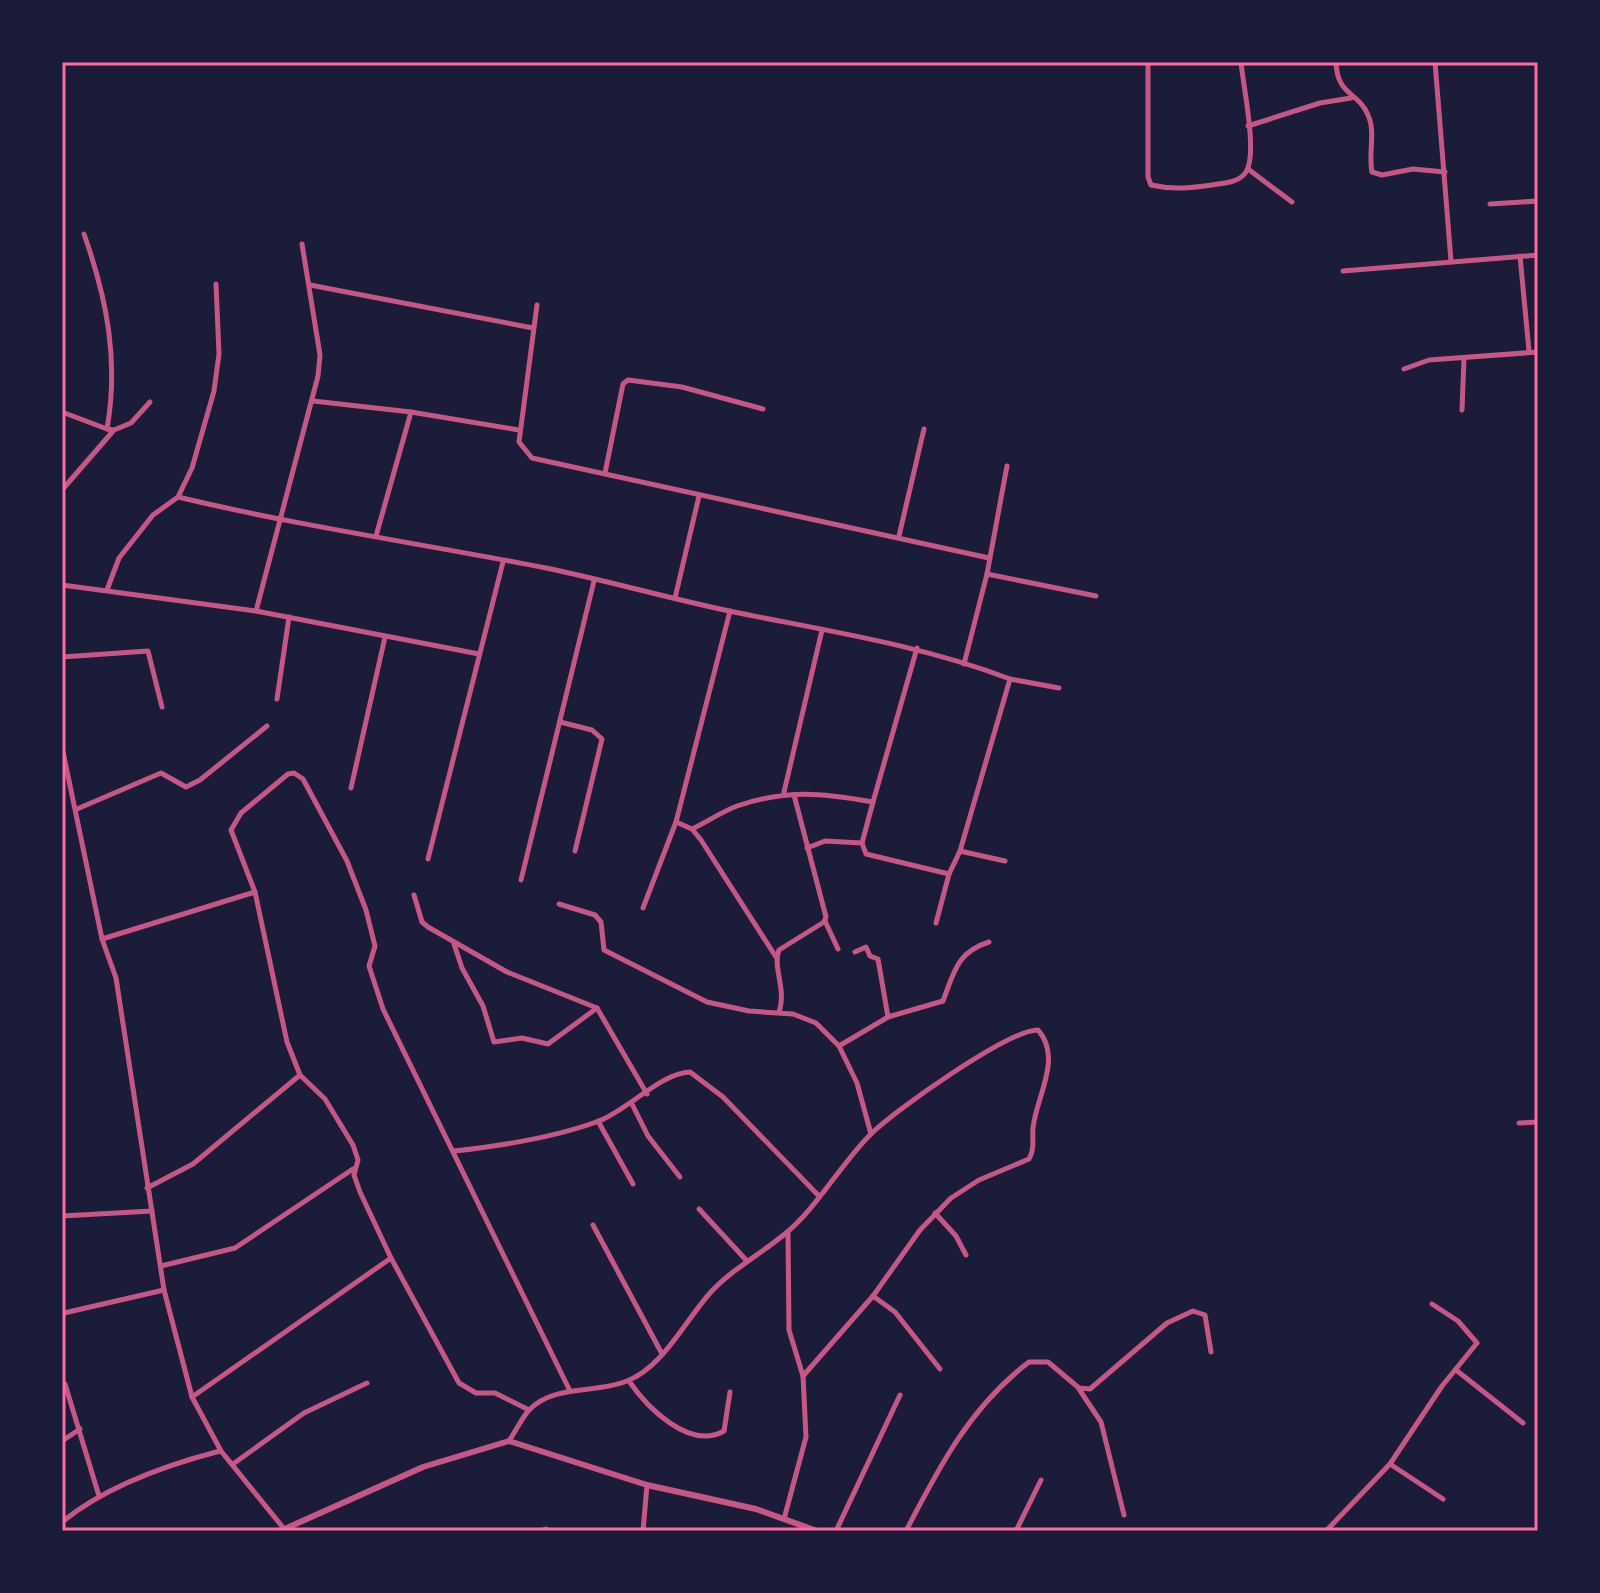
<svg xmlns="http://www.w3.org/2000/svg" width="1600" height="1593" font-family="Roboto,sans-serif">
	<rect width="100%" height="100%" fill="#1b1b3a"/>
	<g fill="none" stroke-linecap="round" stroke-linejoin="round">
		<g stroke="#c65784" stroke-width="5">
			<path d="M1148,62V177L1151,185C1173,190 1190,188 1212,185C1223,183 1239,183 1246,172C1258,153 1243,86 1241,62"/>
			<path d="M1336,62C1337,96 1358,91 1368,115C1376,132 1368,154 1372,172L1382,175L1413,169L1445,172"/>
			<path d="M1435,62L1451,261"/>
			<path d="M1248,126L1320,103L1351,98"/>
			<path d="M1248,169L1292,202"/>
			<path d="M1490,204L1538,201"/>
			<path d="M84,234C107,299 119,361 107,429L114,430"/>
			<path d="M1520,256L1529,351"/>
			<path d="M1343,271L1538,255"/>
			<path d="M310,285L533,328"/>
			<path d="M537,305L519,442L532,458L989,558"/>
			<path d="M1404,369L1429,360L1538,352"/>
			<path d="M313,401L411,412"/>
			<path d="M1462,410L1464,358"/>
			<path d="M62,412L107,429"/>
			<path d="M605,473L623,384L628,380L682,387L763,409"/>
			<path d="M62,490L114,430L131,423L150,402"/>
			<path d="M178,497C299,526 423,544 546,568C609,581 671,599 734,612C827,631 921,645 1010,679L960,851L949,874L866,854L862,843L873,802C822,793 787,789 737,806C721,812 707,822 692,829"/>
			<path d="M376,536L411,412L519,430"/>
			<path d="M899,536L924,429"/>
			<path d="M987,574L1096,596"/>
			<path d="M62,585L256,611L479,654"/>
			<path d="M107,590L119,558L153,515L178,497L192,468L214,391L219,354L216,284"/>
			<path d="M675,598L699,496"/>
			<path d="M256,611L318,376L320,355L302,244"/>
			<path d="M730,611L676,822L692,829L701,840L776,957"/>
			<path d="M62,657L148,651L162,707"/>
			<path d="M964,664L987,574L1007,466"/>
			<path d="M1010,679L1059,688"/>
			<path d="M277,699L289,617"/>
			<path d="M560,722L592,730L602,739L575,851"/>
			<path d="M62,747L102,939L116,978L164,1290L192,1397L221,1451L285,1530"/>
			<path d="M351,788L385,637"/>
			<path d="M784,792L822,630"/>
			<path d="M873,802L917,648"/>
			<path d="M77,809L161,773L186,787L200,780L267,726"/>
			<path d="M807,848L825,841L862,843"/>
			<path d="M960,851L1005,861"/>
			<path d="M428,859L503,562"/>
			<path d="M521,880L594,581"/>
			<path d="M414,895L422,922L428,927L507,972L597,1008L647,1094"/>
			<path d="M559,904L595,915L601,922L604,950L707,1002L749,1011L793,1014L816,1023L839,1046L857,1083L871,1134"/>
			<path d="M643,908L676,822"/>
			<path d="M825,921L838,949"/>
			<path d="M936,923L949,874"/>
			<path d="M102,939L255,892"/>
			<path d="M454,944L462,968L483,1006L494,1042L522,1038L548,1044L597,1008"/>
			<path d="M855,952L866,947L870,956L878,959L888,1017"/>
			<path d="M779,1012C787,989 772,967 779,950L824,922L826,917L794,795"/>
			<path d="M839,1046L888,1017L943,1001C954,972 957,952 989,942"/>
			<path d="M632,1104L648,1136L680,1177"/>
			<path d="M598,1121L633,1184"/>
			<path d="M1519,1123L1538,1122"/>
			<path d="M454,1151C500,1146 556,1137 599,1121C628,1110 661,1073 690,1072L723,1097L818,1195"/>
			<path d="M147,1188L193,1164L300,1075"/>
			<path d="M699,1209L747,1261"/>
			<path d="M935,1213L956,1236L966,1255"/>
			<path d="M62,1216L152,1211"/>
			<path d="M593,1225L661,1352"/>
			<path d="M161,1266L235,1248L353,1169"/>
			<path d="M873,1296L895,1312L940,1369"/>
			<path d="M64,1313L164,1290"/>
			<path d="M1456,1370L1523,1423"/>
			<path d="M629,1381C646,1406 689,1451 724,1431L730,1392"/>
			<path d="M65,1384L99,1496"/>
			<path d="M1079,1389L1101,1422L1124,1515"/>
			<path d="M192,1397L391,1258"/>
			<path d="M529,1410L495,1393H476L459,1383L391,1258L360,1192L354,1175L358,1160L353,1145L325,1099L300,1075L287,1042L255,892L231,830L241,813L288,774L294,773L303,779L347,861L366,910L375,946L369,966L383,1009L570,1391"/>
			<path d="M62,1441L80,1429"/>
			<path d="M509,1441C516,1431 521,1419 529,1410C554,1384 595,1394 627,1381C663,1367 685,1321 710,1293C732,1269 761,1254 786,1233C814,1211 842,1163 869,1136C892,1112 1008,1030 1038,1030C1063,1058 1036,1097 1033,1128C1032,1139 1035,1149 1029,1159L979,1180L951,1198L920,1230L873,1296L803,1376"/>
			<path d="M233,1464L304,1413L367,1383"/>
			<path d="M1390,1464L1443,1499"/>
			<path d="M784,1519L806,1437L803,1376L789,1330L788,1233"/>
			<path d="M62,1522C106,1486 166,1465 220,1451"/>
			<path d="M62,1529L63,1531"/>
			<path d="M540,1531L546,1529"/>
			<path d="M643,1531L647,1485"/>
			<path d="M836,1531L900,1395"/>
			<path d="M906,1531C939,1467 970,1407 1029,1362H1048L1079,1388L1090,1389L1167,1323L1193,1311L1205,1315L1211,1352"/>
			<path d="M1016,1531L1041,1480"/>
			<path d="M1326,1531L1390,1464L1442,1386L1477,1343L1458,1321L1432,1304"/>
		</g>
		<path stroke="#c65784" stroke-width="6" d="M280,1531L423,1467L509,1441L647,1485L756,1509L817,1531"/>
	</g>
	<rect width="1600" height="1593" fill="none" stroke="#1b1b3a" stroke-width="128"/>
	<rect x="64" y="64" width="1472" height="1465" fill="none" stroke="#ff6b9d" stroke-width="3"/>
</svg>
